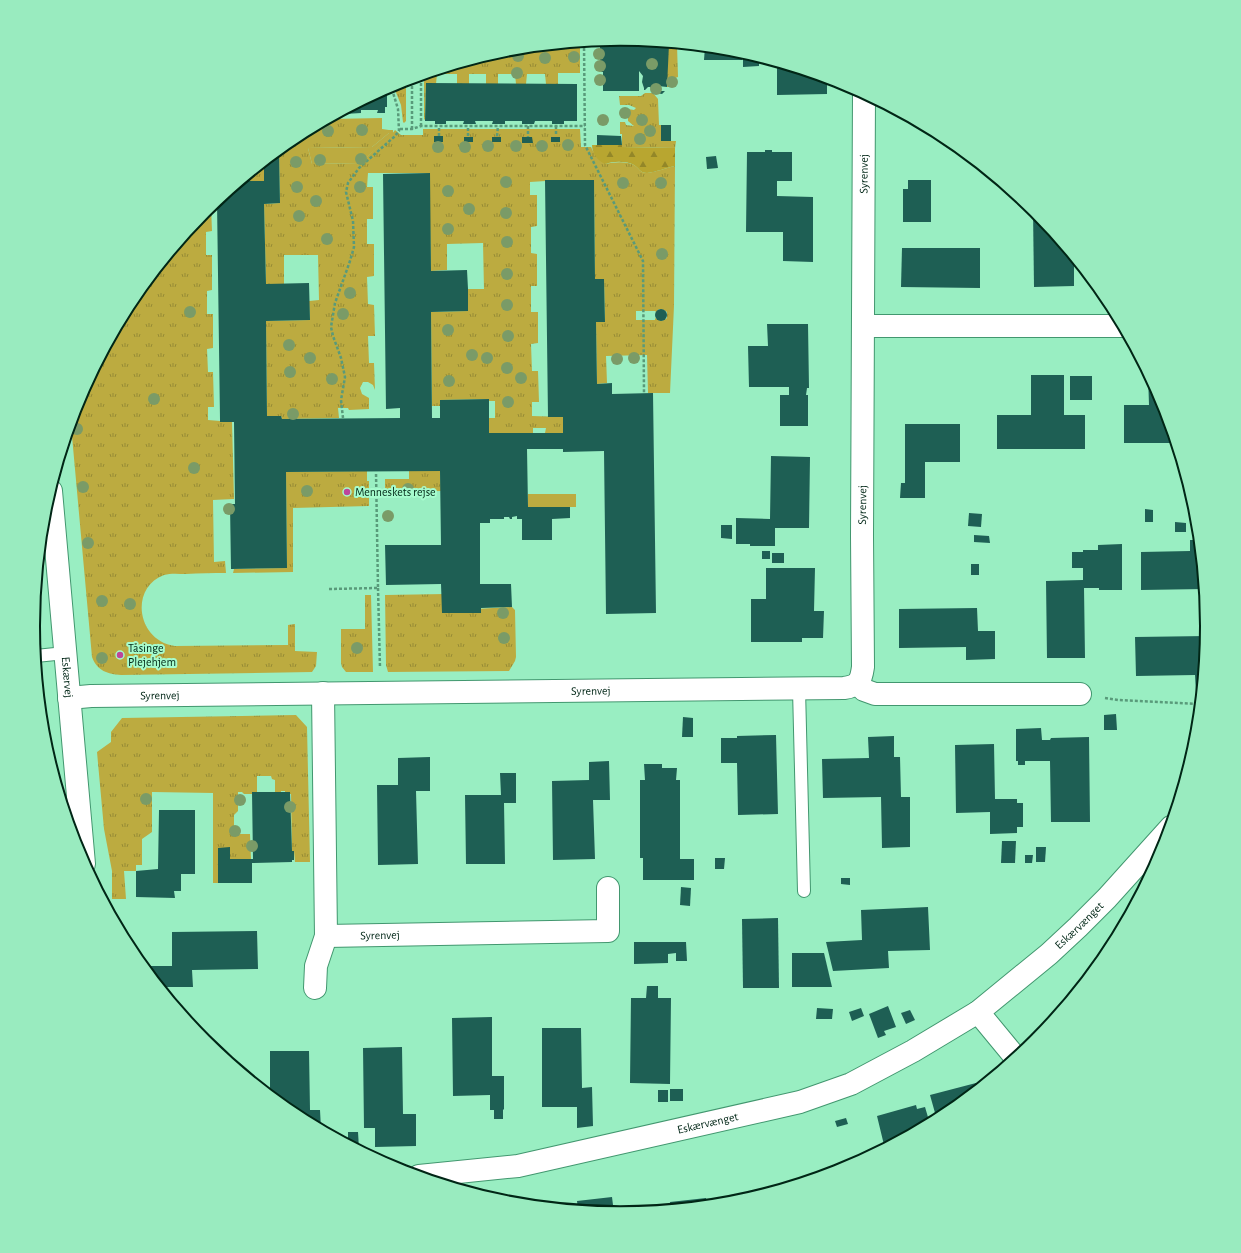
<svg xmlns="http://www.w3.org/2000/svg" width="1241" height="1253" font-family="'Alegreya Sans',sans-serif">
	<defs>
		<pattern id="grass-tufts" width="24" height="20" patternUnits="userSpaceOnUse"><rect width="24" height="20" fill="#bcab40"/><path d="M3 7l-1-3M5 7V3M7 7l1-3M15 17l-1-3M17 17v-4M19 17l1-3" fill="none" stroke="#968b35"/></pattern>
		<pattern id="forest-firs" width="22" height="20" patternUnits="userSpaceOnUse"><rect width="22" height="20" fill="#b8a630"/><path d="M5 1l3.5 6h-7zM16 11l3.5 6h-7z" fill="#938728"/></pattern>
	</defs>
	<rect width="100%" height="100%" fill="#99eec2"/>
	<g fill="url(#grass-tufts)" fill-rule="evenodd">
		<path d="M577,43V46H580V73H558V84H546L545,74H527L526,84H516L515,74H498V84H486V74H469V84H457V74H437L436,84H426L425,120L424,119V75L506,50Z"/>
		<path d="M667,44L677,45L678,77L672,79L670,87H667Z"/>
		<path d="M406,81V121L404,123L403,122L401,105L393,85Z"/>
		<path d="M645,93H653L658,99L659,125H661L662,141H676L675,148L622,147V134H620V122H625L626,125L634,126L628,121V109L634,110L636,108L629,105H620L619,96H641Z"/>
		<path d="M382,118V129L389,130V133L372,147L308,148L312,164L360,163L392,134L395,130L401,135H423V129H580L581,147H591L593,151L606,164C613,162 627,161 634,165C639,168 640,173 647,173C656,172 666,168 675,166L674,306L670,393H648L647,355L606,356L607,383L597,384L596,322H605L604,279H595L594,180H546V181L530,182V195H537V226L531,227V253L537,254V286H531V312H538V343L531,344L532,371H538L539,402H532V416L563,417V433H545L546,428H533V433H489V418H495V401H489V399L440,400V406H432L431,312L468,311V289H484L483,243L447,244V270L431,271L429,173H368L367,187H373V219H367V244H374V276L367,277L368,304L374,305L375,336H368L369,363H374L375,390L373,385L368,382H363L360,388L362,394L369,398V409L349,410L348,408H338L339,418L282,419L281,416H267L266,321L310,320L309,301L319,300L318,255H284V284H266L264,204L280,203L279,151L294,138L330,119ZM659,309L664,310L667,312V318C662,322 660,321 655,318V320H636V311H655L656,312Z"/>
		<path d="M264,163V181H242Z"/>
		<path d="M211,206L212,231L206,232V255H212V290L207,291V314H213V348L207,349L208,372H213L214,407H208V420L232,422L234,499L213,500L214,562L225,561L226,573C213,573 199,573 186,574C179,574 171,573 164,575C129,588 137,641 175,646L288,645V625L295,624V651L317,652L316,666L312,672L121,675C108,674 97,671 92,657L71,425L78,401L132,300L205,211Z"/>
		<path d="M367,471V481H369V506L293,508V572L233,573L234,569L287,568L286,472Z"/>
		<path d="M409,471H440L441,491L385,492V479H409Z"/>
		<path d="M445,594L454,613H459V610L512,607L515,610L516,657L515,661L509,671L388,672L386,665L385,595Z"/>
		<path d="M365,595H371L373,672H346L342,667L341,663V629H365Z"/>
		<path d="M38,675L43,681L51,763L44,741Z"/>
		<path d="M296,715L307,727L310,862H295L294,851H292L291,794H285V791H281V794H275V780L272,779L271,776H257V794H244L242,792H238V811L234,815V828L233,833L238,834H250L251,859H230L218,849L219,883H213V793L152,792V832L142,839V865H136V871H124L126,899H112V871L104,829L97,752L111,742V732L122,718Z"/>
	</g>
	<path fill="url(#forest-firs)" d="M592,145H622V147L675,148V166C666,168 656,172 647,173C640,173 639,168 634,165C627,161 613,161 606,164C598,162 592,153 592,145Z"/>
	<g fill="#bcab40">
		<path d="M389,130H393V134L360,163L312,164L308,148L372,147L389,133Z"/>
		<rect x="528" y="494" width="48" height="13"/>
	</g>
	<g fill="#1e5f54">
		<path d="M621,39L669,44L667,87L658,86L660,91H665L662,94L656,93L650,87H648L645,90H644V88L642,82L643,76L639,71V91H603V72H601L603,69L601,68L602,66L600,64V41Z"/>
		<path d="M705,47L735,50L742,52V60H704Z"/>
		<path d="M743,53L759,57V66L743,67Z"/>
		<path d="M777,63L827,78V94L777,95Z"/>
		<path d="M426,83L577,84V121H564V124H552V121H535L534,124H522V121H505V124H492L493,121H475L476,124H463L464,121H446V124H435V121H425Z"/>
		<path d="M387,88V107H385V113H377L378,110H361V113L345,114V111Z"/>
		<rect x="661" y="125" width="10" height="16"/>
		<path d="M597,135L621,136L622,145H597Z"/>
		<rect x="434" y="136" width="9" height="6"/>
		<rect x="464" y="137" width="9" height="5"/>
		<rect x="492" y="137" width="9" height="5"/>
		<path d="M522,137H532L533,143H522Z"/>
		<rect x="551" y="137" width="9" height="5"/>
		<path d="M765,150H772V152H792V181H777V196L813,197V262L783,261V232H746L747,152H765Z"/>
		<path d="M279,151L280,203L264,204L266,284L309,283L310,320L266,321L267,416H281L282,419L400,418V408L386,409L383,174L430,173L431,271L467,270L468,289V311L431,312L432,418H440V400L489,399V433H563V417H548L545,180H594L595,279H604L605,322H596L597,384L612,383V394L653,393L656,613L606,614L604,451L563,452V449H527L528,507H570V518L552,519V540H522V519H517V516L512,517V519H510L509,517H504V519H490V523H480V584H511L512,607L481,608V613H442L441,584L386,585L385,545H441L440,471L286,472L287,568L231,569L230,504H235L234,422H220V419L217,201L242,181H264V163Z"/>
		<path d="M716,156L718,168L707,169L706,157Z"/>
		<path d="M908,180H931V222H903V189H908Z"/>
		<path d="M1033,209L1074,257V286L1034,287Z"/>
		<path d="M902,248H980V288L901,287Z"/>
		<circle cx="661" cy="315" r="6"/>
		<path d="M767,324H808L809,388H807L806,395H808V426H780V395H789V387H749L748,346H768Z"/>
		<path d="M1148,374L1163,402L1176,443H1124V405H1149Z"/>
		<path d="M1031,375H1064V415H1085V449H997V415H1031Z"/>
		<rect x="1070" y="376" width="22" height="24"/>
		<path d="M905,424H960V462H925V498H900L901,483H905Z"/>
		<path d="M771,456L810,457L809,528H775V546H750V544H736V518L770,519Z"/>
		<path d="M1145,509L1153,510V522H1145Z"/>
		<path d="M969,513L982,514L981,527L968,526Z"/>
		<path d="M1175,522L1186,523V532H1175Z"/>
		<path d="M721,525H732V539L721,538Z"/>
		<path d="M974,535L989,536L990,543L974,542Z"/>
		<path d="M1190,540H1199L1204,589L1141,590V552L1190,551Z"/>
		<path d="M1122,544V590H1099V588H1084L1085,658H1047L1046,581L1083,580V568H1072V552H1083V550H1098V545Z"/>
		<rect x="762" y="551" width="8" height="8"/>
		<rect x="772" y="553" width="12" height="10"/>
		<rect x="971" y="564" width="8" height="11"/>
		<path d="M766,568H815L814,611H824L823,638H802V642H751V599H766Z"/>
		<path d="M977,608L978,631H995V659L966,660V647L899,648V609Z"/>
		<path d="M1207,636L1201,692L1196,693L1195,675L1136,676L1135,637Z"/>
		<path d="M1116,714L1117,730H1104V715Z"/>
		<path d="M683,717L693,718V737H682Z"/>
		<path d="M1041,728L1042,740H1050L1051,738L1089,737L1090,822H1051L1050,761H1025V765H1018V761H1016V729Z"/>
		<path d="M776,735L778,814L738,815L737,763H721V738H737V736Z"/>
		<path d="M894,736V757H900L901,797H910V847L882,848L881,797L823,798L822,759L869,758L868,737Z"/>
		<path d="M994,744L995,799H1017V803H1023V827H1017V833L990,834V812L956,813L955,745Z"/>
		<path d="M430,757V791H416L418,864L378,865L377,785H398V758Z"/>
		<path d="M609,761L610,800H593L595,859L553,860L552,781L589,780V762Z"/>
		<path d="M644,764H662V768H677L676,780H680V859H694V880H643V858H640V780H645Z"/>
		<path d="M500,773H516V803H504L505,864H466L465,795H501Z"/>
		<path d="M252,792H290L292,851H294V860H292V862L252,863V883H218V848L230,847V859H253Z"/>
		<path d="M159,810H195V874H181V891H174L175,898L136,897V871L158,869Z"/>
		<path d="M1002,841H1016L1015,863H1001Z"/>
		<path d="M1036,847H1046L1045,862H1036Z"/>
		<path d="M1025,855H1033L1032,863H1025Z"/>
		<path d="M715,858H725L724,869H715Z"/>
		<path d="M841,878H850V885L841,884Z"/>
		<path d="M681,887L691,888L690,906L680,905Z"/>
		<path d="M928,907L930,950L888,951L889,968L833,971L826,942L862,940L861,910Z"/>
		<path d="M778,918L779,988H743L742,919Z"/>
		<path d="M257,931L258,969L192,970L193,987H160L143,966H172V932Z"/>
		<path d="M634,942H686L687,961H676V953L668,954V963L634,964Z"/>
		<path d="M792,953H824L832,987H792Z"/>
		<path d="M647,986H658V998H671L670,1084L630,1083L631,998H646Z"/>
		<path d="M888,1006L896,1027L884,1031L886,1035L878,1038L869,1014Z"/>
		<path d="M817,1008L833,1009L832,1019H816Z"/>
		<path d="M861,1008L864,1016L852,1021L849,1012Z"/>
		<path d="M910,1010L915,1020L906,1024L901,1013Z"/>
		<path d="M492,1017V1076H504V1110L503,1109V1119H494V1110H490V1095L453,1096L452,1018Z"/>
		<path d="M542,1028H581L582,1088L592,1087L593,1126L577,1128V1107H542Z"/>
		<path d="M402,1047L403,1114H416V1146L375,1147V1128H364L363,1048Z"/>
		<path d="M270,1051H309L310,1110H320L321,1129L306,1121V1119H302L294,1115L270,1095Z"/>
		<path d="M976,1083L978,1090L947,1115L937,1120L930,1095Z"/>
		<rect x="670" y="1089" width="13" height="12"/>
		<rect x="658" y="1090" width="10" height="12"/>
		<path d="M916,1105L917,1109L925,1107L930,1124L895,1143L894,1142L884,1145L877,1116Z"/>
		<path d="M846,1118L848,1124L837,1127L835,1121Z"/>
		<path d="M348,1132H358L359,1149L348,1144Z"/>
		<path d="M612,1197L614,1213L578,1210L577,1201Z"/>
		<path d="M706,1198L707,1206L671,1209L670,1202Z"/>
	</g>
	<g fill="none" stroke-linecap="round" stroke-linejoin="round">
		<defs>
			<g id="lane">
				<path d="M36,656L65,653"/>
				<path d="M799,689L804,891"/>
			</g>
			<g id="street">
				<path d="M863,326H1123"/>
				<path d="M858,683L864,690L875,694H1080"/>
				<path id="s1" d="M69,698L91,696L844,688C859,686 861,681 863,667L862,536L864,94"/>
				<path id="s2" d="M326,936L608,931V888"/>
				<path d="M315,988L316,966L326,936L323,693"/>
				<path d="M978,1012L1016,1058"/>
				<path id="s3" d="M419,1176L518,1166L800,1102L851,1084L913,1051L978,1012L1049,954L1078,927L1107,898L1171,827"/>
			</g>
			<g id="secondary">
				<path id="s4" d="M51,491L84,864"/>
			</g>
		</defs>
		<use href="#lane" stroke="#42976f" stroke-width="14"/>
		<use href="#street" stroke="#42976f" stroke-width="24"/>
		<use href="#secondary" stroke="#42976f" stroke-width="24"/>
		<g stroke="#599a7a" stroke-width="2.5" stroke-dasharray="3 2" stroke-linecap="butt">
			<path d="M584,43L585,145L643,261L644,393"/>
			<path d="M421,126V76"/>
			<path d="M528,126V137"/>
			<path d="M556,126V136"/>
			<path d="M400,129H412L421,126H585"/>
			<path d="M412,129V79"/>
			<path d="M439,136V126"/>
			<path d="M468,136V126"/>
			<path d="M497,136L498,126"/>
			<path d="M343,418L341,400L345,377L341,358L333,336L331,327L335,303L350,261L354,247L353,221L346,192L348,183L359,168L394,137L399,131L398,109L391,86"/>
			<path d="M378,588L380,668"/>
			<path d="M329,589L378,588L376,472"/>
			<path d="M1105,698L1118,700L1200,704"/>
		</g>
		<use href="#lane" stroke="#fff" stroke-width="12"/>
		<use href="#street" stroke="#fff" stroke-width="22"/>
		<use href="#secondary" stroke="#fff" stroke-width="22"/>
	</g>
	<g fill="#7a9b67">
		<circle cx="599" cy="54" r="6"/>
		<circle cx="518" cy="56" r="6"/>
		<circle cx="574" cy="57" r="6"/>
		<circle cx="545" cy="58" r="6"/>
		<circle cx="652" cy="64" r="6"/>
		<circle cx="600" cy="66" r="6"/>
		<circle cx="517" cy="73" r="6"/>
		<circle cx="600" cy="80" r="6"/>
		<circle cx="672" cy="82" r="6"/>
		<circle cx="656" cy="89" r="6"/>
		<circle cx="625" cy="113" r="6"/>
		<circle cx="603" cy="120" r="6"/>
		<circle cx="642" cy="120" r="6"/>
		<circle cx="362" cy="130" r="6"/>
		<circle cx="328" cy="131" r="6"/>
		<circle cx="650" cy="131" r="6"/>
		<circle cx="640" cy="139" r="6"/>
		<circle cx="568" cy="145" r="6"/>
		<circle cx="488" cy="146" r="6"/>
		<circle cx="516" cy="146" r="6"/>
		<circle cx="542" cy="146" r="6"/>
		<circle cx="438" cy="147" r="6"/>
		<circle cx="465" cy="147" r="6"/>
		<circle cx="361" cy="159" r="6"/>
		<circle cx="320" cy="160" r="6"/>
		<circle cx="296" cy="162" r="6"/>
		<circle cx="506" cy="182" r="6"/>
		<circle cx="623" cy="183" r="6"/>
		<circle cx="661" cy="183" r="6"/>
		<circle cx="297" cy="187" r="6"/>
		<circle cx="360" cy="187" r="6"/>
		<circle cx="448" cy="191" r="6"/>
		<circle cx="316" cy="201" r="6"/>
		<circle cx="469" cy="209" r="6"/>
		<circle cx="506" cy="213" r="6"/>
		<circle cx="299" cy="216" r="6"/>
		<circle cx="448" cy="229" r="6"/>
		<circle cx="327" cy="239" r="6"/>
		<circle cx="507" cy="242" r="6"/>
		<circle cx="662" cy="254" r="6"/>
		<circle cx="507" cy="274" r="6"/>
		<circle cx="350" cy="293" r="6"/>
		<circle cx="507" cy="305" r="6"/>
		<circle cx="190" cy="312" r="6"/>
		<circle cx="343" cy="314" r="6"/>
		<circle cx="448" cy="330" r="6"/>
		<circle cx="508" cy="336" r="6"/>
		<circle cx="289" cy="345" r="6"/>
		<circle cx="472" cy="355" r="6"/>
		<circle cx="310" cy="358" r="6"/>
		<circle cx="487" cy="358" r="6"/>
		<circle cx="634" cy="358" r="6"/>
		<circle cx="617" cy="359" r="6"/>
		<circle cx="507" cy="368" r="6"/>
		<circle cx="290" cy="372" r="6"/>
		<circle cx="521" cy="378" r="6"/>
		<circle cx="332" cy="379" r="6"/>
		<circle cx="449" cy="381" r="6"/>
		<circle cx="154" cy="399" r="6"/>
		<circle cx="508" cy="402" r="6"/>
		<circle cx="293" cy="414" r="6"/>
		<circle cx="77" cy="429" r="6"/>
		<circle cx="194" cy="468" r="6"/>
		<circle cx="83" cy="487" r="6"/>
		<circle cx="408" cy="489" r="6"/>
		<circle cx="307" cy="491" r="6"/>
		<circle cx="229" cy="509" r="6"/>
		<circle cx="388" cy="516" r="6"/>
		<circle cx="88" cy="543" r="6"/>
		<circle cx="102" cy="601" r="6"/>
		<circle cx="130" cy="604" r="6"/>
		<circle cx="503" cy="613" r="6"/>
		<circle cx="504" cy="638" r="6"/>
		<circle cx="357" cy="648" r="6"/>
		<circle cx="102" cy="658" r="6"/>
		<circle cx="146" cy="799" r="6"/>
		<circle cx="240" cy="800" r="6"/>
		<circle cx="290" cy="807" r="6"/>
		<circle cx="235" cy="831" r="6"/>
		<circle cx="252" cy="846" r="6"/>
	</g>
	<g fill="#bd469b" stroke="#a6fcce" stroke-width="1.5">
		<circle cx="347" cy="492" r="4"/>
		<circle cx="120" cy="655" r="4"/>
	</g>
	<g text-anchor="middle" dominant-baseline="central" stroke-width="4" stroke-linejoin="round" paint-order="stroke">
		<g font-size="12" fill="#012616" stroke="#a6fcce">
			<text stroke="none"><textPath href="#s1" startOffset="1300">Syrenvej</textPath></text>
			<text stroke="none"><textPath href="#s1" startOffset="969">Syrenvej</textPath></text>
			<text stroke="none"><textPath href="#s4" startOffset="187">Eskærvej</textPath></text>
			<text stroke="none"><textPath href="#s1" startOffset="522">Syrenvej</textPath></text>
			<text stroke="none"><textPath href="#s1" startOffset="91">Syrenvej</textPath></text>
			<text stroke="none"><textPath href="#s3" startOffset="722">Eskærvænget</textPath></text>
			<text stroke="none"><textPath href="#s2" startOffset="54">Syrenvej</textPath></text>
			<text stroke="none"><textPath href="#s3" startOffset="294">Eskærvænget</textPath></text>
		</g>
		<g font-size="12" fill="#012616" stroke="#a6fcce" text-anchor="start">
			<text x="355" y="492">Menneskets rejse</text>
			<text x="128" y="648">Tåsinge<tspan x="128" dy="14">Plejehjem</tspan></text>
		</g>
	</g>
	<path d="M0 0H1241V1253H0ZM40 626a580 580 0 1 1 1160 0a580 580 0 1 1-1160 0Z" fill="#99ebbf" fill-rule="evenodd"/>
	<path fill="none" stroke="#012616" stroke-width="2" d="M40 626a580 580 0 1 1 1160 0a580 580 0 1 1-1160 0Z"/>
</svg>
